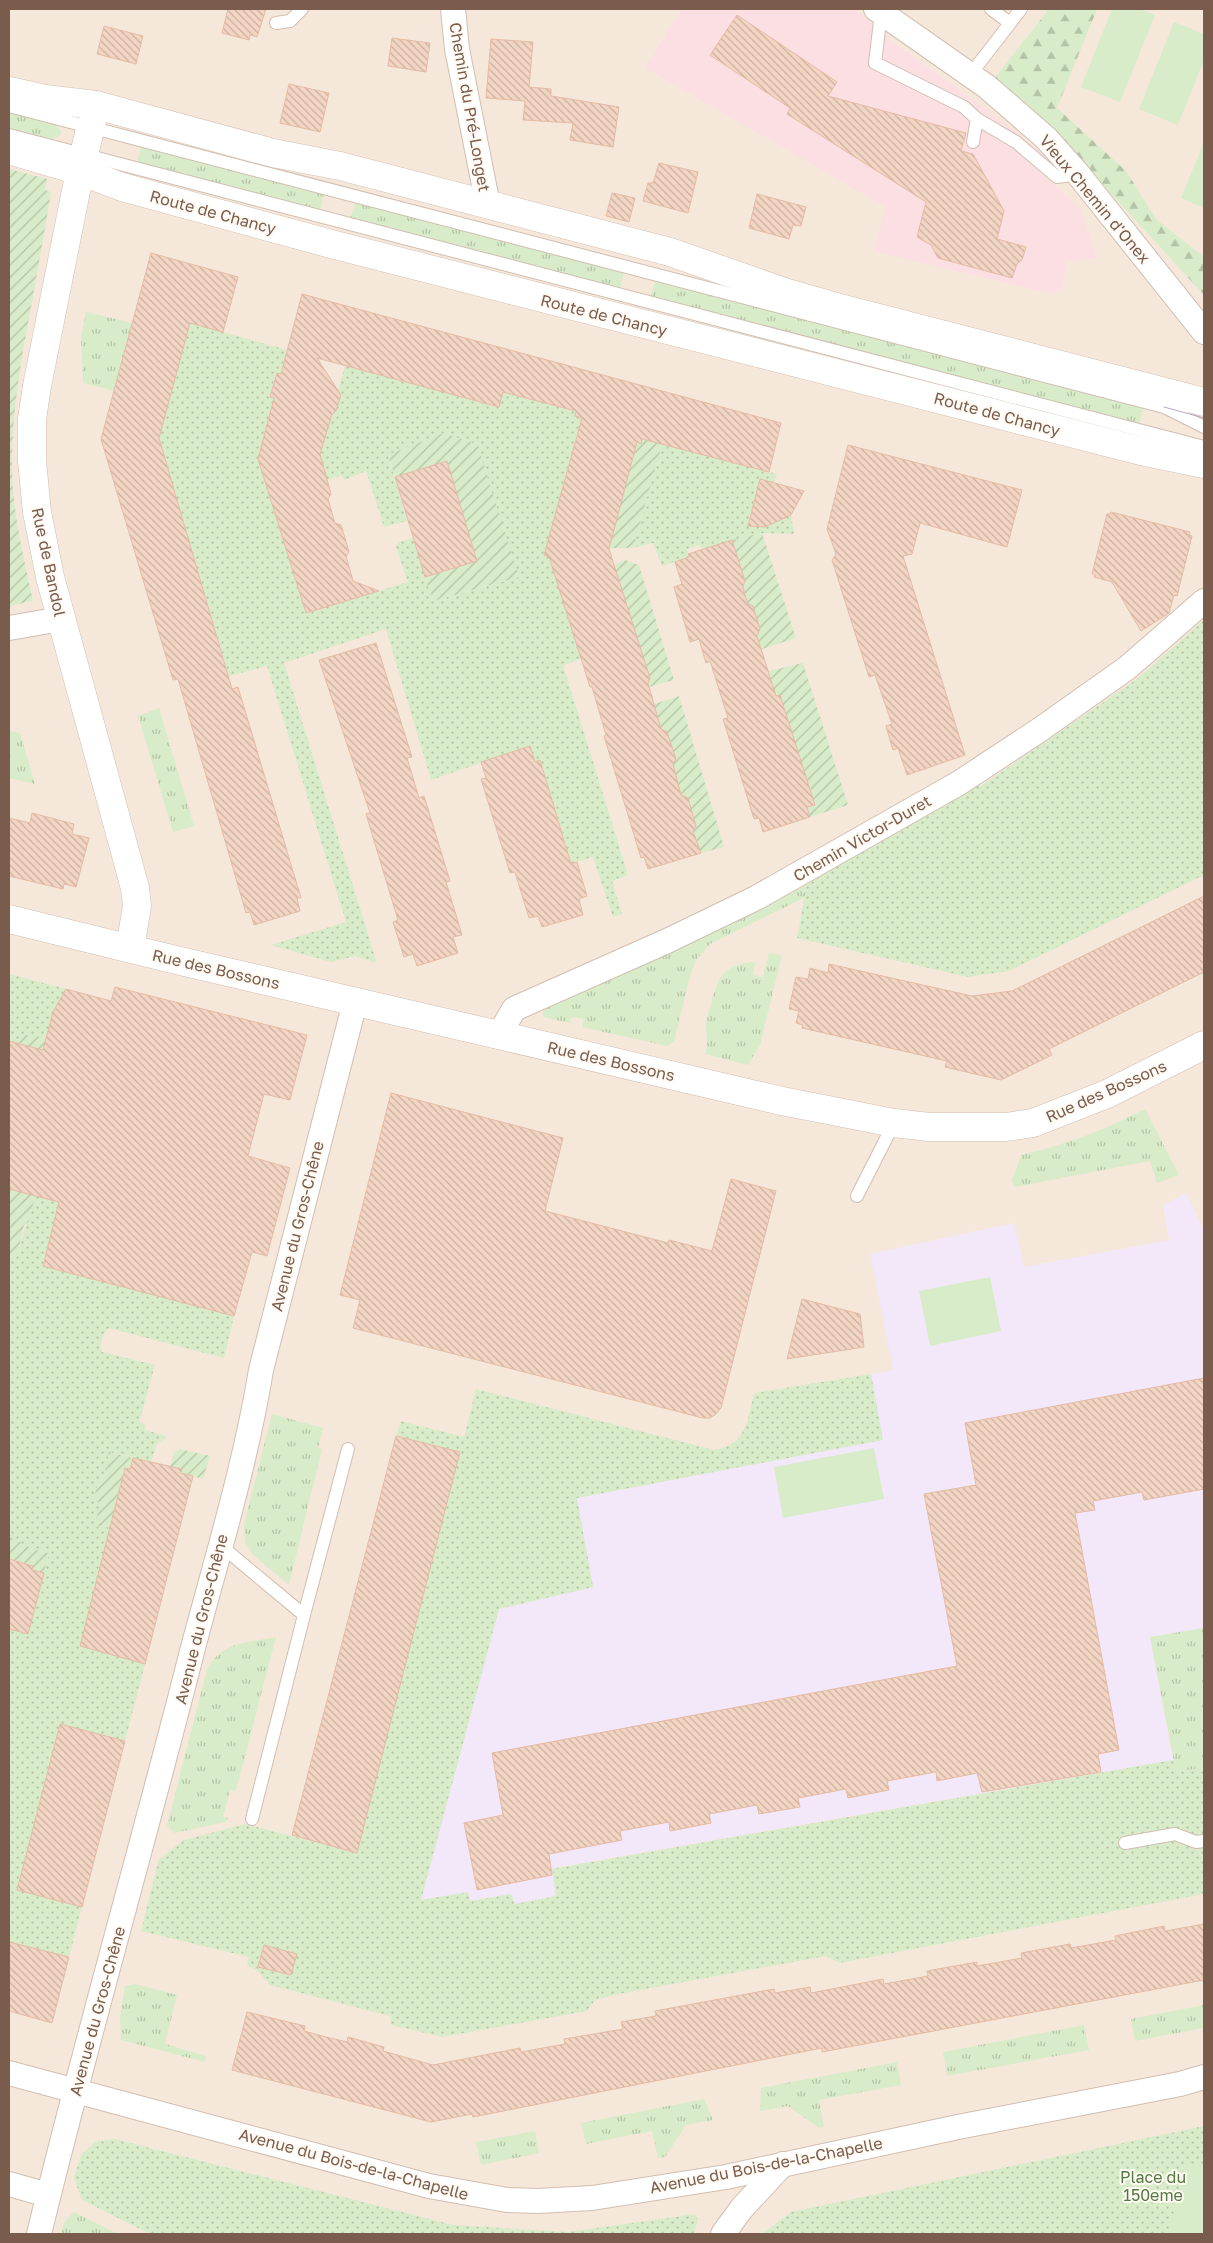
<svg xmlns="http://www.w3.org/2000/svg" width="1213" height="2243" font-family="'Golos Text',sans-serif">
	<defs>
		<pattern id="grass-tufts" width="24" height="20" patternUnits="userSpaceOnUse" patternTransform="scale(1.25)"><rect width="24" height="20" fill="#d8ecc9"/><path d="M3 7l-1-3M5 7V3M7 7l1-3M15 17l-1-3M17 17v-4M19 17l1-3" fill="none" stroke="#b4c2a5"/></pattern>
		<pattern id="forest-firs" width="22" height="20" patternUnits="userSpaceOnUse" patternTransform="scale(1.25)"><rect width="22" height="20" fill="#d8ecc9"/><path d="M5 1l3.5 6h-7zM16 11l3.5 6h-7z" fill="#b4c2a5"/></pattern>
		<pattern id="park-dots" width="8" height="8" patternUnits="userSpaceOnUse" patternTransform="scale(1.25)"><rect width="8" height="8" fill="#d8ecc9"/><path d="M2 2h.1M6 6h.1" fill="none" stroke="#b4c2a5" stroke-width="1.8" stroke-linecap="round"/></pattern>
		<pattern id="garden-furrows" width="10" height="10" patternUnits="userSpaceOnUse" patternTransform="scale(1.25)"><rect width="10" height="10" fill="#d8ecc9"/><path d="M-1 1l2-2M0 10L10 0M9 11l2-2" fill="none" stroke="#b4c2a5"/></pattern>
		<pattern id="building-back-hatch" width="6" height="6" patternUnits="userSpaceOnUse" patternTransform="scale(1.25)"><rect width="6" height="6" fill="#f3d5c3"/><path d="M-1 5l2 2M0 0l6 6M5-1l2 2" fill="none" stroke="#cab0a1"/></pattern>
	</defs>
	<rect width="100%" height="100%" fill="#fdf6ec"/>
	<rect fill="#f5e8da" x="9" y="9" width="1195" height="2225"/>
	<path fill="#f3e8fa" d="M1186,1193L1204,1230V1628L1150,1637L1173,1760L553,1868L556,1896L515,1904L511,1894L469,1901L468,1892L421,1900L499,1609L593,1587L576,1498L882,1440L871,1374L893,1370L870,1254L1014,1223L1024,1267L1169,1240L1163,1205Z"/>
	<path fill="#fbdfe3" d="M682,9H855L897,45L1018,133L1047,157L1038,170L1080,209L1097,258L1068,262L1062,287L1052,294L874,251L886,207L645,68Z"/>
	<g fill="url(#grass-tufts)">
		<path d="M9,112L55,124L61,131L60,136L51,140L9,129Z"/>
		<path d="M141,147L324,194L320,210L137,163Z"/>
		<path d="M355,202L624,272L620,288L350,218Z"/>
		<path d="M655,281L1143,408L1139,424L651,297Z"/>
		<path d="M86,312L132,323L114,391L83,383L81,338Z"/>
		<path d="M159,708L194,826L173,832L138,716Z"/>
		<path d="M9,731L20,733L35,784L9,778Z"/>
		<path d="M807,884L806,897L710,944L696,960L690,976L674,1041L667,1046L582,1027L584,1019L572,1017L570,1023L543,1017V1008L751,915Z"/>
		<path d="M769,953L782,955L760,1045L748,1065L705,1054C709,1043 706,1038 706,1027C705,1020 709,1012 711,1005C718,976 724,964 755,962L753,975L763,977Z"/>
		<path d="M1145,1109L1179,1175L1157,1183L1150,1161L1015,1187L1012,1181L1021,1155C1065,1145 1104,1130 1145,1109Z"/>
		<path d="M272,1414L323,1428L318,1448L322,1449L289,1585L253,1555L245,1542L244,1524Z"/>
		<path d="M1204,1628V1768L1176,1772L1150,1637Z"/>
		<path d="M276,1637L236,1791L230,1790L223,1817L228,1818L226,1822L174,1833L167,1826L207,1669C222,1641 247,1643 276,1637Z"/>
		<path d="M135,1984L177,1995L165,2044L206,2056L205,2062L121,2040L120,2016L125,1986Z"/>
		<path d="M1204,2005V2028L1135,2041L1131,2019Z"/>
		<path d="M1084,2025L1089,2050L947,2076L943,2052Z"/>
		<path d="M897,2062L901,2085L819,2100L824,2127L819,2128L788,2106L760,2111L761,2088Z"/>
		<path d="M704,2099L713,2120L686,2125L665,2157L658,2158L652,2131L586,2144L581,2123Z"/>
		<path d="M535,2131L539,2153L481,2165L476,2142Z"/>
		<path d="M74,2212L118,2234H61L64,2222Z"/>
	</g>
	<path fill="url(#forest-firs)" d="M1049,9H1097L1057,108L1126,171L1157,220L1204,257V295L1091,172L994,79Z"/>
	<g fill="url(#park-dots)">
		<path d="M190,323L287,350L281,374L276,373L270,396L275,398L268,491L306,613L408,582L396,547L399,542L413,538L433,601L519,577L443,433L388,455L407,521L384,527L366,471L344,480L342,475L324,482L315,457L332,414L336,411L341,395L338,390L345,366L499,407L503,392L576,411L592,420L579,427L544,555L557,559L553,571L581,659L563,665L628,875L612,881L622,914L613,917L593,857L567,865L562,847L566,845L540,761L535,762L530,746L431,780L386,629L284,663L377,963L355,956L331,962L271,945L346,922L267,666L229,676L159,438Z"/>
		<path d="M662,444L777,474L774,483L756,494L748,526L765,527L791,515L794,534L762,533L702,549L700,545L687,549L689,557L662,566L653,543L633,548Z"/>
		<path d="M1204,620V875L1009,971L968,977L797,938L807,884L975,785L981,786L1137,679Z"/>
		<path d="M9,974L66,989L53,1012L46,1040L22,1034L19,1044L9,1042Z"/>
		<path d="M35,1195L59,1202L43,1266L234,1316L224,1358L109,1328C103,1333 99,1344 102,1352L155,1365L139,1422L146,1425L145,1430L166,1436L165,1439L157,1443L151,1462L109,1452L100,1504L111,1528L80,1646L145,1664L125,1741L60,1724L17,1890L82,1907L69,1957L9,1942V1629L28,1634L49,1553L22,1547L19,1540L9,1537V1254L17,1256C22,1234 30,1217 35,1195Z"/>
		<path d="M871,1374L883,1440L577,1498L593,1587L499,1609L421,1900L468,1892L470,1901L511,1894L515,1904L556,1896L552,1869L1173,1760L1177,1772L1204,1768V1894L839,1963L826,1956L618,1994L595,2000L587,2011L442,2037L391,2025L390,2016L270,1985L257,1970L247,1966L249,1957L141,1931L159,1859L184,1840L245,1824L357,1853L460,1452L396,1436L401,1421L464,1437L476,1389L714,1450C747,1445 747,1421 754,1393Z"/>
		<path d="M1204,2126V2234H762L791,2212Z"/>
		<path d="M115,2139L453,2225L568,2232L695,2214L698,2220L694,2234H157L148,2233L82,2200L74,2178L81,2155L96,2141Z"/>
	</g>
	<g fill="url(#garden-furrows)">
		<path d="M9,169L47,179L45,190L51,192C44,236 36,279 28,323C18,378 9,434 13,489C16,527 25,564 33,601L9,606Z"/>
		<path d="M443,433L477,444L519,577L433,601L425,577L477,561L447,461L395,477L388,455Z"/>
		<path d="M642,439L662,444L633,548H609L637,442L641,443Z"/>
		<path d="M762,533L796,638L762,649L757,636L760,629L753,606L748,604L742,586L745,580L738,558L732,555L728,541Z"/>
		<path d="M625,560L639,565L674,680L645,688L650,678L643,655L637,652L614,565Z"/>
		<path d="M803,663L848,805L810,817L807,807L814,804L803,765L795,767L791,731L780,695L773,697L774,688L769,671Z"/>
		<path d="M679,696L724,847L701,853L696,839L688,842L696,825L688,799L682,795L674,798L672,789L679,787L675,774L665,767L676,759L667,732L661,729L653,731L651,723L659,720L654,704Z"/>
		<path d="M22,1034L46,1040L35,1196L29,1221L24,1225L17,1256L9,1254V1190L43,1055L19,1044Z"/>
		<path d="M180,1449L210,1456L203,1479L181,1473L170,1467L174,1453Z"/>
		<path d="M109,1452L133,1458L111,1528L95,1525L100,1504L94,1497L98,1484L103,1481Z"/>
		<path d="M9,1537L19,1540L23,1547L49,1553L44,1573L32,1570L33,1565L9,1559Z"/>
	</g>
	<g fill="#d8ecc9">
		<path d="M1112,9H1140L1155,15L1120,102L1081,87Z"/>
		<path d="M1174,22L1204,34V60L1178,125L1139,109Z"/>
		<path d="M1204,142V208L1181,198Z"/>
		<path d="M990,1277L1001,1331L930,1346L919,1291Z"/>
		<path d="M874,1448L884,1499L783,1518L774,1467Z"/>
		<path d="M1187,2162L1204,2167V2234H1168Z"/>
	</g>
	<g fill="url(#building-back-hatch)" stroke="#e6bba3">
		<path d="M228,9H266L257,37L250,35L249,40L222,33Z"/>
		<path d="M737,15L837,82L828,96L966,133L961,151L973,154L1004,211L997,239L1026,247L1022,260L1017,264L1012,278L938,258L931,245L917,237L926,202L787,114L790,108L710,55Z"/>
		<path d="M104,26L143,36L136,64L97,54Z"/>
		<path d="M392,38L430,43L426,72L388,66Z"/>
		<path d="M491,39L533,42L529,87L551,89V96L619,107L613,147L570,140L573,123L523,120L525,101L486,98Z"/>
		<path d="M289,84L329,93L320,132L280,123Z"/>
		<path d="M659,163L698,172L688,213L643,201L648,183H653Z"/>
		<path d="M612,193L635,198L629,222L606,216Z"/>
		<path d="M757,194L806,207L801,226L793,225L789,239L749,228Z"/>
		<path d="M151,253L238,277L223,332L190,323L159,438L232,689L238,687L301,898H297L300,911L254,925L250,912L246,913L178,679L173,680L101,439Z"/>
		<path d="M302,294L781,423L769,472L642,439L641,444L637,442L609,549L650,678L648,683L661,729L667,732L676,759L673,764L681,795L688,798L696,826L693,831L701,853L648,869L644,857L641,858L604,736L606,735L592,687H590L549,557L544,555L582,418L575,416L576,411L503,392L499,407L317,358L341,395L336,411L332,414L320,454L331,494L328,499L335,523L341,525L345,538L349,552L346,556L353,581L379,591L306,613L258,459L274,398L270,397L277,373L281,374Z"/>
		<path d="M848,445L1022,490L1007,547L920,523L912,554L903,556L965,755L907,775L898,748L893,750L886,726L892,724L875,675L869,677L832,560L836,554L827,529Z"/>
		<path d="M447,461L477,561L425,577L395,477Z"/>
		<path d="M760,479L804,491L791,515L765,527L748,526Z"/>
		<path d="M1111,512L1190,532L1189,535L1192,536L1177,596L1174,595L1169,613L1141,631L1112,582L1094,577L1095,575L1092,574L1107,514H1110Z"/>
		<path d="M732,540L745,581L743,586L745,595L748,604L753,606L760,629L757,636L776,696L780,695L815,805L807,807L810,817L763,832L759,818L754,819L746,793L723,719L728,718L710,661L706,663L699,639L690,642L674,587L682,584L675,562L689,557L688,554Z"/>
		<path d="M376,643L412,757L407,758L419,798L424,796L450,881L446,882L462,935L453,937L458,953L417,966L413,954L404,957L393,922L398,920L366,814L370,813L319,660Z"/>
		<path d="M530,746L535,762L540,760L571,864L577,862L587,896L579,899L583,915L542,927L538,916L529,918L515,872L510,873L481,779L486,778L481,762Z"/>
		<path d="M32,813L74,824L72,834L89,838L76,887L64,884L63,889L9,876V818L30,823Z"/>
		<path d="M1204,896V972L1049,1049L1052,1055L1001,1080L945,1067L947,1061L802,1028L803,1025L796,1023L799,1011L789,1009L796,977L808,979L810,968L828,973L829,964L972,996L1012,991Z"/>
		<path d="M115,987L307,1035L290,1100L264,1094L248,1156L290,1168L267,1256L252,1252L234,1316L43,1266L59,1202L9,1189V1041L43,1050L53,1012L66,989L111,1001Z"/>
		<path d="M391,1093L563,1138L545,1211L668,1243L669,1240L712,1251L731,1179L776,1191L721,1408L716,1414L710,1418H703L353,1328L360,1300L340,1295Z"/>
		<path d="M802,1299L860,1314L864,1347L787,1359Z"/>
		<path d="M1204,1378V1489L1144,1500L1142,1492L1093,1501L1095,1510L1075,1513L1119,1750L1098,1754L1101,1772L982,1792L977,1773L937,1781L936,1772L887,1781L889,1790L848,1798L846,1789L798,1798L800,1807L759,1814L757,1805L709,1814L711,1823L670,1831L669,1822L620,1831L622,1840L549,1854L552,1875L477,1890L464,1823L503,1815L492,1753L957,1666L924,1494L976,1485L965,1423Z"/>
		<path d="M396,1436L460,1452L357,1853L292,1835Z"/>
		<path d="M133,1458L182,1469L181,1473L193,1476L145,1664L80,1646L125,1468L130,1469Z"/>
		<path d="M9,1559L33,1566L32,1570L44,1573L28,1634L9,1629Z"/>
		<path d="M60,1724L125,1741L82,1907L17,1890Z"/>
		<path d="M1204,1924V1980L822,2052V2048L473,2117L472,2114L431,2122L232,2070L247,2012L305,2026L304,2031L326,2037L347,2042L348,2037L384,2047L383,2051L433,2065L520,2048L521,2052L565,2044L564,2039L623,2029L621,2022L656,2016L655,2011L774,1989L775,1993L810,1987L811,1993L883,1979L884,1984L928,1976L927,1971L977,1962V1966L1022,1958L1021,1953L1070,1944L1071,1948L1116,1940L1115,1936L1164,1926L1165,1931Z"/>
		<path d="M9,1942L69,1957L52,2023L9,2011Z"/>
		<path d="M264,1945L297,1954L291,1975L258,1967Z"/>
	</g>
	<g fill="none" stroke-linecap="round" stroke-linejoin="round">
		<defs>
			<g id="service">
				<path d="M991,9L1010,23"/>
				<path d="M881,13L875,63L964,107L977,119L973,142"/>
				<path d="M276,23L290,21L302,9"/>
				<path d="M970,75L1021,9"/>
				<path d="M9,106L1164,407L1204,427"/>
				<path d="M977,119L1016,142L1057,177L1078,174"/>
				<path d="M9,135L1204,447"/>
				<path d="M857,1196L894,1123"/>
				<path d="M220,1545L304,1615L252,1819"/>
				<path d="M304,1615L348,1449"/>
				<path d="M1125,1843L1175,1834L1196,1842L1204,1841"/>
			</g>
			<g id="minor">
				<path d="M453,9L457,49L488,205"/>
				<path d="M876,9L986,86L1046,138L1078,174L1204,332"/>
				<path d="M9,628L61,619"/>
				<path d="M499,1035L514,1009L667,941L756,898L959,783L1038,731L1127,668L1204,601"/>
				<path d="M9,2073L429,2186L507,2200L537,2201L592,2198L726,2177L958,2127L1180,2084L1204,2077"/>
				<path d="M9,2184L48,2195"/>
				<path d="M39,2234C87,2037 144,1841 194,1644C218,1554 246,1462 261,1370L355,1002"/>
				<path d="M723,2234L742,2208L783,2164"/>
			</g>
			<g id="tertiary">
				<path d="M96,105L80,171L37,386L32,419V461L37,512L50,577L135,888L137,906L130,948"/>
				<path d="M9,919L176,960L782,1101L894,1123L929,1127H1006L1033,1123L1107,1094L1204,1045"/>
			</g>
			<g id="secondary">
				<path d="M9,91L45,99L96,105L273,153L340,166L670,252L787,293L840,308L1204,402"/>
				<path d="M9,150L80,171L122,187L335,245L1141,451L1204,464"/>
			</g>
		</defs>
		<use href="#service" stroke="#d1beb0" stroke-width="14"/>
		<use href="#minor" stroke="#d1beb0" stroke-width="26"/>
		<use href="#tertiary" stroke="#d1beb0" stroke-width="29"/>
		<use href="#secondary" stroke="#d6c0b0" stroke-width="29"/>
		<use href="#service" stroke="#fff" stroke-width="12"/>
		<use href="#minor" stroke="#fff" stroke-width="24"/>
		<use href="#tertiary" stroke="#fff" stroke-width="28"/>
		<use href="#secondary" stroke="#fff" stroke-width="28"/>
		<path stroke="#b9a8c9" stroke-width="1" d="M1164,407L1204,418"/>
	</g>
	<g text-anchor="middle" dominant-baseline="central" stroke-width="4" stroke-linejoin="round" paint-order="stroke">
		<g font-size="16" fill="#7a5c4d" stroke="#fffaf3">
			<text transform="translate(470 107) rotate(80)">Chemin du Pré-Longet</text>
			<text transform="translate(1095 199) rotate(50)">Vieux Chemin d'Onex</text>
			<text transform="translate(213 212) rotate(15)">Route de Chancy</text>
			<text transform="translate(604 315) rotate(14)">Route de Chancy</text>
			<text transform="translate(997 414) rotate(15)">Route de Chancy</text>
			<text transform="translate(49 562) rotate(78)">Rue de Bandol</text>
			<text transform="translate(862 838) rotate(-30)">Chemin Victor-Duret</text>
			<text transform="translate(216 969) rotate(13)">Rue des Bossons</text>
			<text transform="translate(611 1061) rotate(13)">Rue des Bossons</text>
			<text transform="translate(1106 1091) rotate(-24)">Rue des Bossons</text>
			<text transform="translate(297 1226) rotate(-76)">Avenue du Gros-Chêne</text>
			<text transform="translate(201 1619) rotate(-76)">Avenue du Gros-Chêne</text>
			<text transform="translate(97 2011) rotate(-75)">Avenue du Gros-Chêne</text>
			<text transform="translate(354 2164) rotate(15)">Avenue du Bois-de-la-Chapelle</text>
			<text transform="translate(766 2165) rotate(-11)">Avenue du Bois-de-la-Chapelle</text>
		</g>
		<g font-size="16" fill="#537a41" stroke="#fffaf3">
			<text x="1153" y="2177">Place du<tspan x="1153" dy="18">150eme</tspan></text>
		</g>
	</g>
	<rect width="1213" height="2243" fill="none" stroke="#7a5c4d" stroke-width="20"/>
</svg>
